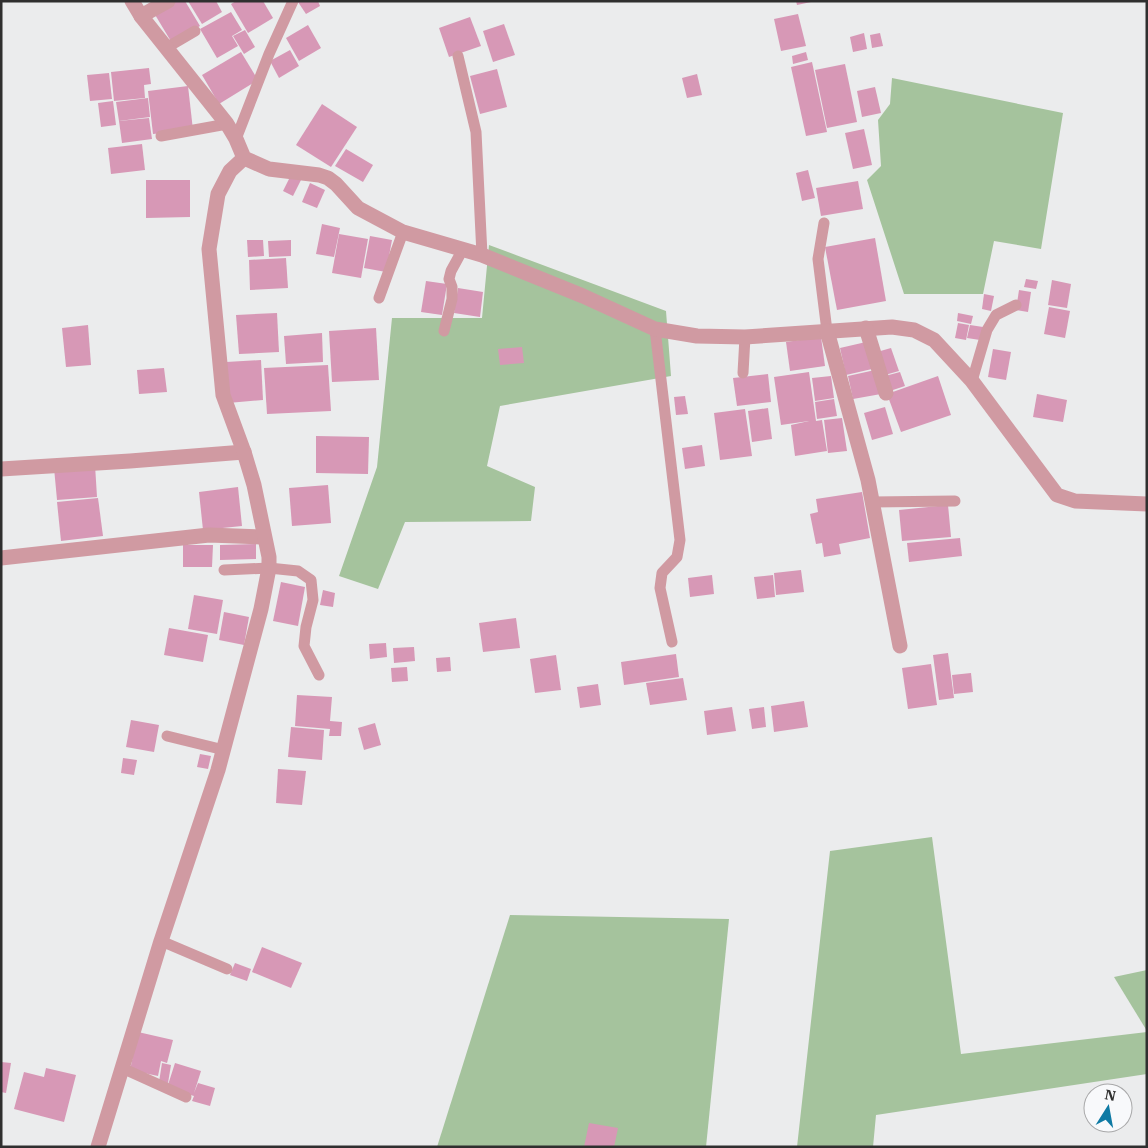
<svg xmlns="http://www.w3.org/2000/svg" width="1148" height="1148" font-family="'IBM Plex Serif',serif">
	<rect width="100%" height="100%" fill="#ebeced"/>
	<g fill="#a5c39d">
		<path d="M892,78L1063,113L1041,249L994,241L983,294H904L867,180L881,166L878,120L890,104Z"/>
		<path d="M489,245L666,311L671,376L500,406L487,466L535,487L531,521L405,522L378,589L339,576L377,467L392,318H482Z"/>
		<path d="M932,837L961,1054L1147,1032V1074L876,1115L873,1147H797L830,851Z"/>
		<path d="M510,915L729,919L706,1147H437Z"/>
		<path d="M1147,970V1031L1114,977Z"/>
	</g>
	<g fill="#d798b6">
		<path d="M174,1H185L200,26L172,43L154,13Z"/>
		<path d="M188,1H216L222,12L202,24Z"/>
		<path d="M236,1H263L273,18L248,33L231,4Z"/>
		<path d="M300,1H318L320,6L306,14L298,2Z"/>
		<path d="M796,1H811V2L797,5Z"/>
		<path d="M231,12L242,30L232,36L238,46L217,58L200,29Z"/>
		<path d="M798,14L806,46L781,51L774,19Z"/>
		<path d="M470,17L481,46L449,57L439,28Z"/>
		<path d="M504,24L515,55L493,62L483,31Z"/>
		<path d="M308,25L321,48L299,61L286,38Z"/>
		<path d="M245,30L255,47L244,54L233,36Z"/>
		<path d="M864,33L867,49L853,52L850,37Z"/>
		<path d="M880,33L883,46L872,48L870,35Z"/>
		<path d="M290,50L299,66L279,78L270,61Z"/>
		<path d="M241,52L258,80L219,104L202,75Z"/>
		<path d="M806,52L808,60L793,64L792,56Z"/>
		<path d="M812,62L827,132L806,136L791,67Z"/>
		<path d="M845,64L857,122L827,128L815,70Z"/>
		<path d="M149,68L151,84L144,85L145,98L114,101L111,72Z"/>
		<path d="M497,69L507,107L480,114L470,76Z"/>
		<path d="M109,73L112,99L90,101L87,75Z"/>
		<path d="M697,74L702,95L687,98L682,78Z"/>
		<path d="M188,86L193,130L153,134L148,91Z"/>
		<path d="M875,87L881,113L862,117L857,91Z"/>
		<path d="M148,98L150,117L119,121L116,102Z"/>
		<path d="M113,101L116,125L101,127L98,103Z"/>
		<path d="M322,104L357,127L331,167L296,145Z"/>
		<path d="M149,118L152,139L122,143L119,121Z"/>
		<path d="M864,129L872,165L853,169L845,133Z"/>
		<path d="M142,144L145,170L111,174L108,148Z"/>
		<path d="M346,149L373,165L363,182L335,166Z"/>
		<path d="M808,170L815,198L802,201L796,173Z"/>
		<path d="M291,175L301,180L293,196L283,191Z"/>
		<path d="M146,180H190V217L146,218Z"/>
		<path d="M858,181L863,209L821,216L816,188Z"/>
		<path d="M310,183L325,190L317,208L302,202Z"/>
		<path d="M322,224L340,228L334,257L316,254Z"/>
		<path d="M339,234L368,239L361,278L332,273Z"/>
		<path d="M370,236L392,240L386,272L364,268Z"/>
		<path d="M875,238L886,301L837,310L825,247Z"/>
		<path d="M247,240H263L264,256L248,257Z"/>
		<path d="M291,240V256L269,257L268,241Z"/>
		<path d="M286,258L288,288L250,290L249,260Z"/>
		<path d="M1026,279L1038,281L1036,289L1024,287Z"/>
		<path d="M1052,280L1071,284L1067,308L1048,305Z"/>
		<path d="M426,281L447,284L442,315L421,312Z"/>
		<path d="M458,288L483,292L480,317L454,313Z"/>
		<path d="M1019,290L1031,292L1028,312L1016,310Z"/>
		<path d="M984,294L994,296L991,311L982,309Z"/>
		<path d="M1049,307L1070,311L1065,338L1044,334Z"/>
		<path d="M277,313L279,352L239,354L236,315Z"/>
		<path d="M958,313L973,316L971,324L957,321Z"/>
		<path d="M958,323L969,325L966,340L955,338Z"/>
		<path d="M88,325L91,365L66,367L62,328Z"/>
		<path d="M970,325L983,327L980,340L967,338Z"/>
		<path d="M376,328L379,380L332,382L329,331Z"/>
		<path d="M322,333L323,362L286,364L284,336Z"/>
		<path d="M821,337L825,366L790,371L786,342Z"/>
		<path d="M866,342L872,369L846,375L840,348Z"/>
		<path d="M522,347L524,363L500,365L498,349Z"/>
		<path d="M891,348L899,371L885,375L877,352Z"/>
		<path d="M993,349L1011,352L1006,380L988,377Z"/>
		<path d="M261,360L263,400L228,403L226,362Z"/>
		<path d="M328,365L331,411L267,414L264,368Z"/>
		<path d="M164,368L167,392L139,394L137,370Z"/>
		<path d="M875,370L881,394L853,399L848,376Z"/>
		<path d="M809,372L816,421L822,420L827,451L795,456L791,425L809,421L781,425L774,377Z"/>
		<path d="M900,372L905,386L890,391L885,376Z"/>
		<path d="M768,374L771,402L737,406L733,378Z"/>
		<path d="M831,376L834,398L815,401L812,378Z"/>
		<path d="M938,376L951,415L901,432L887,394Z"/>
		<path d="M1037,394L1067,400L1063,422L1033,417Z"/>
		<path d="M685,396L688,414L676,415L674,397Z"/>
		<path d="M834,399L837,416L817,419L815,402Z"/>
		<path d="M885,407L893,434L872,440L864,413Z"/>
		<path d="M768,408L772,439L752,442L748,411Z"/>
		<path d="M745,409L752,456L720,460L714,413Z"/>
		<path d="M842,418L847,451L828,453L824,420Z"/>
		<path d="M316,436L369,437L368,474L316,473Z"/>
		<path d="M702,445L705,466L685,469L682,448Z"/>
		<path d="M95,465L97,497L57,500L54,468Z"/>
		<path d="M328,485L331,523L292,526L289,488Z"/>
		<path d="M238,487L242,526L203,530L199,492Z"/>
		<path d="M862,492L870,538L839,544L841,554L824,557L822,543L816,544L810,514L818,512L816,499Z"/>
		<path d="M98,498L103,536L61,541L57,502Z"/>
		<path d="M948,505L951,537L902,541L899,510Z"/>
		<path d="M960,538L962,556L909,562L907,543Z"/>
		<path d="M256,544V559L220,560V545Z"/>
		<path d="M183,545H213L212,567H183Z"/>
		<path d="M801,570L804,592L776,595L774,573Z"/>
		<path d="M712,575L714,594L690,597L688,578Z"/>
		<path d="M773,575L775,597L757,599L754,577Z"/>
		<path d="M281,582L305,587L298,626L273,621Z"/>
		<path d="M323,590L335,593L333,607L320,605Z"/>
		<path d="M194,595L223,600L217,634L188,629Z"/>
		<path d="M224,612L249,617L244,645L219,640Z"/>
		<path d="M516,618L520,648L483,652L479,623Z"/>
		<path d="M169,628L208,635L203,662L164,655Z"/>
		<path d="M386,643L387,657L370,659L369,644Z"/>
		<path d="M414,647L415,661L394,663L393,648Z"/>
		<path d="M948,653L954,698L939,700L933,655Z"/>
		<path d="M676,654L679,677L624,685L621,662Z"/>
		<path d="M556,655L561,690L535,693L530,659Z"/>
		<path d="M450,657L451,671L437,672L436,658Z"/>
		<path d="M931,664L937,705L908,709L902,668Z"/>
		<path d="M407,667L408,681L392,682L391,668Z"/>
		<path d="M971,673L973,692L954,694L952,675Z"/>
		<path d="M683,678L687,700L650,705L646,683Z"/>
		<path d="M598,684L601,705L580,708L577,687Z"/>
		<path d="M297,695L332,697L330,721L342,722L341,736H329L330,729L295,726Z"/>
		<path d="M804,701L808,727L774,732L771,706Z"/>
		<path d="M732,707L736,731L707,735L704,711Z"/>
		<path d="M764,707L766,727L752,729L749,709Z"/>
		<path d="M131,720L159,725L154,752L126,747Z"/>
		<path d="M375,723L381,745L364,750L358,728Z"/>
		<path d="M291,727L324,730L322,760L288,757Z"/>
		<path d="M200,754L211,756L208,769L197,767Z"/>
		<path d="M123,758L137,760L134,775L121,773Z"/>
		<path d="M278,769L306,771L302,805L276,803Z"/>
		<path d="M262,947L302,963L291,988L252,972Z"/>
		<path d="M235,963L251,969L247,981L230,975Z"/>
		<path d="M138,1032L173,1040L167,1063L161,1061L158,1076L130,1070Z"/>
		<path d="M1,1062L11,1063L6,1093L1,1092Z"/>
		<path d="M162,1063L171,1065L168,1083L159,1082Z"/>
		<path d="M175,1063L201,1071L194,1093L198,1083L215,1088L210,1106L192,1101L194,1096L167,1088Z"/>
		<path d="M46,1068L76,1075L64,1122L14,1109L24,1072L44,1077Z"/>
		<path d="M589,1123L618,1128L614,1147H584Z"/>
	</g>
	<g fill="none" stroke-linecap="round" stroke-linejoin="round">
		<g stroke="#d09aa2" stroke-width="11">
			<path d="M166,48L195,31"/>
			<path d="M458,56L476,132L482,255"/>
			<path d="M161,136L227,124"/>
			<path d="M236,139L269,54L293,1"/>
			<path d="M824,223L818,259L827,331"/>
			<path d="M379,298L403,232"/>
			<path d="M655,329L680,540L677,557L662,573L660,588L672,642"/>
			<path d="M444,331L452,299V287L449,279L451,271L463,249"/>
			<path d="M743,373L745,337"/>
			<path d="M972,381L987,330L996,315L1016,305"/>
			<path d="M872,502L955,501"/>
			<path d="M224,570L269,568L298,571L311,580L313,600L306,627L304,646L319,675"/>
			<path d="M167,736L224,750"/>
			<path d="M161,941L227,969"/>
			<path d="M122,1068L186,1097"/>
		</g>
		<g stroke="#d09aa2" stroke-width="15">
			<path d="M132,1L141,16L227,124L236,139L244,158L269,169L319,175L328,178L336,184L358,208L403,232L482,255L583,296L655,329L697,336L745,337L892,327L914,330L934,340L972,381L1057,495L1075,501L1147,504"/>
			<path d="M141,16L168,1"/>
			<path d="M866,328L886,393"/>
			<path d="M827,331L868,480L900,646"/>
			<path d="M1,469L130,461L244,452"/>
			<path d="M1,558L209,535L264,537"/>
			<path d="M98,1147L161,941L218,770L261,609L269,568V557L254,485L244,452L223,395L209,249L218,194L230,171L244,158"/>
		</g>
	</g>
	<rect width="1148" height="1148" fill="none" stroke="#2f2f2f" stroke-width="5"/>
	<g transform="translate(1108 1108) rotate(11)"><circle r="24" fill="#f8f9fb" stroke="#a8a8a9"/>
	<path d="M0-4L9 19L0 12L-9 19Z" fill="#0e7aa4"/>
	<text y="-8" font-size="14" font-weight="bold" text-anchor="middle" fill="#2f2f2f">N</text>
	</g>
</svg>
